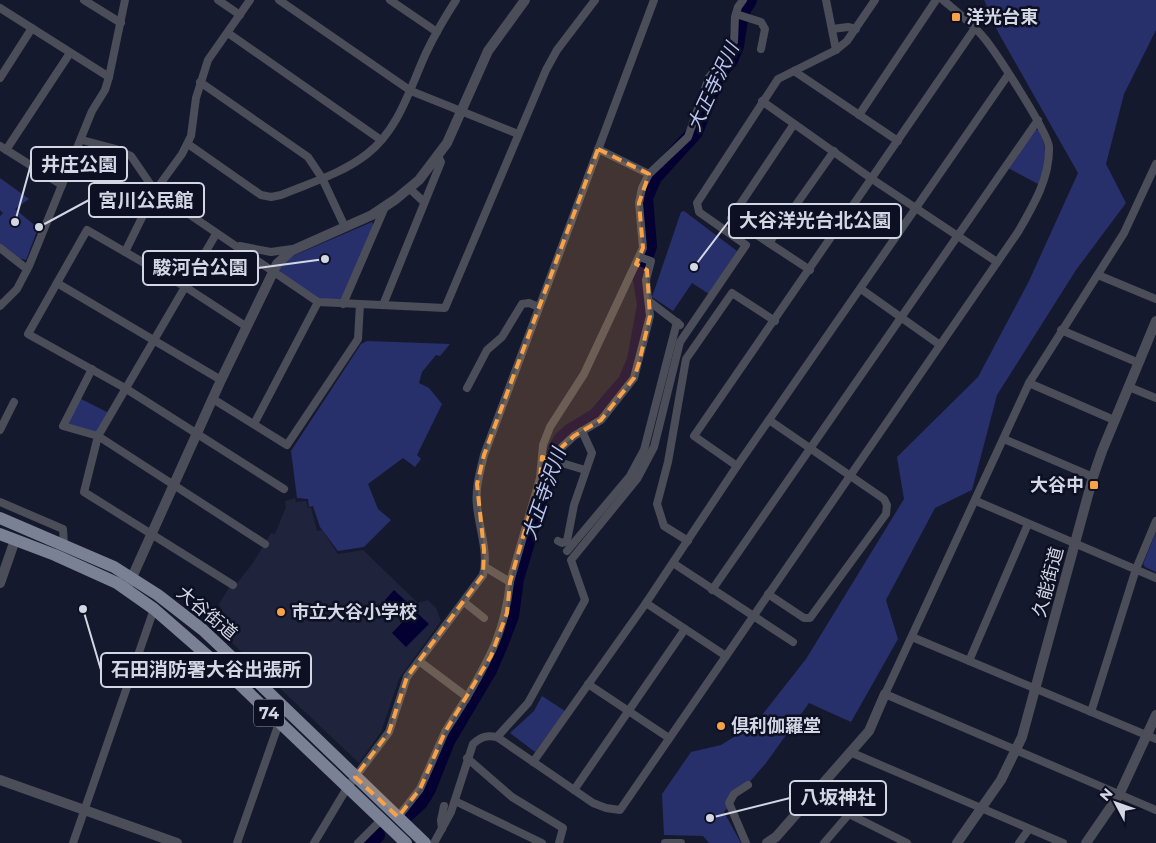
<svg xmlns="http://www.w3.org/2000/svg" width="1156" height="843" font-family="Montserrat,'Noto Sans JP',sans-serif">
	<rect width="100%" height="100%" fill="#15192d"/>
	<path fill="#1f243c" d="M295,498L296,502L306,501L308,508H311L317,531L322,530L338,554L363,550L418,603L428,600L436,608L441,621L399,679L381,732L359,763L211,623L222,610L219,604L230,586L234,587L253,563L271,533L275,534L286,507L285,501Z"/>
	<g fill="#27306a">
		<path d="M984,0H1156V30L1124,94L1106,164L1126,203L1076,270L997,395L972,490L935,508L886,600L898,639L851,722L809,703L766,763L724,812L741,843H709L703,836L664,835L662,794L691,752L721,745L755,724L806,659L904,499L897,457L978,377L1029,281L1078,173L998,32Z"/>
		<path d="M1034,130H1039C1048,151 1047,163 1038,184L1008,168Z"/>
		<path d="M0,178L29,199L15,209L38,228L26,260L14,257L0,244V216L3,213L0,210Z"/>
		<path d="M684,211L737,251L709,294L692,283L673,311L652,297L681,212Z"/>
		<path d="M372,222L374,226L342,299L319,300L281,273L279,268L284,262L295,255Z"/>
		<path d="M367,341L450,344L440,356L436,355L422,372L419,383L429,388L442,404L417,455L421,459L415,467L403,458L368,484L378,509L391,520L364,547L338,551L320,527L313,506L309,507L308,499L297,498L291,451L361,344Z"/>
		<path d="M79,398L109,413L99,431L94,433L68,424L67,421Z"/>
		<path d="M1156,532V572L1145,567L1143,564Z"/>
		<path d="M542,696L565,711L535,752L510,733L534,711Z"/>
	</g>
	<g fill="#050032">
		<path d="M394,590L409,604L400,614L385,600Z"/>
		<path d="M414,610L429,624L406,647L392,633Z"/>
	</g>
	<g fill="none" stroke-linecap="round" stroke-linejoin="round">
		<g stroke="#050032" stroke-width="16">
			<path d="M408,813L420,802L428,789L447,741L489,670L501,642L511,616L516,579L553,455L561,440L571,431L596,416L626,381L635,360L645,305L640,272L649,246L645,198L654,177L695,132L718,74L730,60L736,46L741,13L749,0"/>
			<path d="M366,843L377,835"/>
		</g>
		<g stroke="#4b4e58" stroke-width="8">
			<path d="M84,0L121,23"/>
			<path d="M218,0L240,15"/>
			<path d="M279,0L411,91L518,134"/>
			<path d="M390,0L437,32"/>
			<path d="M826,0L836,50"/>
			<path d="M0,8L109,77"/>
			<path d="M736,14L761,22L765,29L761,49"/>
			<path d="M832,29L848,27L856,29"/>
			<path d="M228,33L381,140"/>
			<path d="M794,71L898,141"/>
			<path d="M0,78L32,28"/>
			<path d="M200,82L308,157L322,178L345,227"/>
			<path d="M762,101L872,179L997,262"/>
			<path d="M859,115L936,0"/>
			<path d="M794,124L731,218L810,270"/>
			<path d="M82,140L116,149L131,156L155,191L318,302L445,308L546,70L557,50L595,0"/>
			<path d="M188,144L261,195L271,197L281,195C310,183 343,173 367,154C399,129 410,88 426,53C435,34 445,17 456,0"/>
			<path d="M0,146L62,185"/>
			<path d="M598,149L649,174"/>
			<path d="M6,150L70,53"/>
			<path d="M1156,164L1124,233L1029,383L885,694L1156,810"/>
			<path d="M410,189L424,202"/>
			<path d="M216,234L98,436L84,492L233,585"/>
			<path d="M769,243L834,151"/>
			<path d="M240,246L271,252L292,249"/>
			<path d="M0,248L27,269"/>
			<path d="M125,252L155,191L182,154L191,136L196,98L208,60L250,0"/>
			<path d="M1098,275L1156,299"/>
			<path d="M57,283L221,380"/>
			<path d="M861,289L940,345"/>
			<path d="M650,302L680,325"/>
			<path d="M343,304L385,207"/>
			<path d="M383,305L441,162L438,156"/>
			<path d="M0,306L17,289L29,266L92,111L105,90L109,77L125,0"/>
			<path d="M247,327L184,286L87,230L28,334L125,388L284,489"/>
			<path d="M1061,330L1139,363"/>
			<path d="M92,369L63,426L98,436L265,544"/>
			<path d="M1029,383L1114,420"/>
			<path d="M1129,387L1156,398"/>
			<path d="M467,388L487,350L502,337L522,304L529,303L539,307"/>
			<path d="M213,399L287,445L358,339L360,304"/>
			<path d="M254,424L318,302"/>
			<path d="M0,430L14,402"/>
			<path d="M1004,439L1093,477"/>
			<path d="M542,457L585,470"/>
			<path d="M557,462L562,447L574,436L601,420L634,378L650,316L646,280L651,261L639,257"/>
			<path d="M737,466L694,436L975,28"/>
			<path d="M976,501L1156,578"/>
			<path d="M0,502L63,529L64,544"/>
			<path d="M558,541L562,543L567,541L574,505L592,453L582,431"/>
			<path d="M688,541L664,526L657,504L668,462L686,359L732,293L775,321"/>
			<path d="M567,551L630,476L644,450L677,322"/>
			<path d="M673,563L793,642"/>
			<path d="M485,567L510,582L540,478L543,445L550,427L584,374L643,248L639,203L642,188L649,174L688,137L709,77L722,62L734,42L735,17L738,7L743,0"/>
			<path d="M712,590L1038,120"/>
			<path d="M768,594L804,618H810L886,514L887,505L884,499L769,420"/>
			<path d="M464,602L484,618"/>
			<path d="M646,603L726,656"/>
			<path d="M912,637L1156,739"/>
			<path d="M969,661L1028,524"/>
			<path d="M588,684L669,738"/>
			<path d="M467,697C491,656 505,630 510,582"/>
			<path d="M1091,712L1136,569L1156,521"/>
			<path d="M497,737L528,703L585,600L571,560L637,479L654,447L680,342L746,245L699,212L697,203L778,79L836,50L847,41L875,0"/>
			<path d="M850,752L1063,843"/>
			<path d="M467,758L512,797L563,828L559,843"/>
			<path d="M533,762L646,603L737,466L1008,75"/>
			<path d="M574,790L685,629"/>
			<path d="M455,801L542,843"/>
			<path d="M398,817L420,789L445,732L467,697L419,661"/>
			<path d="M442,829L441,820L444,806"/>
			<path d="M73,843L154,609"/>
			<path d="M237,843L279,723"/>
			<path d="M314,843L347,788L389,732L407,677L483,575C489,553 479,528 477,506C475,488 480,472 484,455L654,0"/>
			<path d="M358,843L381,820"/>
			<path d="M434,843L451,812L473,744C481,737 486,735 497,737L593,803L606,808L620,810L1018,232C1033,206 1050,178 1049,147C1048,132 997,54 985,39C973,24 957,12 943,0"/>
			<path d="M665,843H681"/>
			<path d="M746,843L729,803L734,794L748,785"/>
			<path d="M824,843L849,814L907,843"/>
			<path d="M1019,843L1029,829"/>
		</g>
		<g stroke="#4b4e58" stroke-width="10">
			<path d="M0,583L15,540"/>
			<path d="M129,584L221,380L277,264L291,251L372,215L396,199L419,180L447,143L488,51L525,0"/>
			<path d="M0,780L177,843"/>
			<path d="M767,843L776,837L869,731L885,694"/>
			<path d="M957,843L1001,780L1022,737L1093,477L1102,451L1156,321"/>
			<path d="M1086,843L1119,795L1156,715"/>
		</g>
		<g stroke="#7b8195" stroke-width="12">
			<path d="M0,518L114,567L158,595L203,630L238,663L425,843"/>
			<path d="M0,534L55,555L117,583L154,609L232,677L406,843"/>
		</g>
	</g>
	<path fill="#f7a149" fill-opacity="0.2" stroke="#f7a149" stroke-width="4" stroke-dasharray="10 6" stroke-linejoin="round" d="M598,149L649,174L639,203L643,248L636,264L647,270L650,316L639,363L634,378L601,420L574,436L562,447L557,462L542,457L540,478L510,582L507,613L491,656L445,732L420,789L398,817L355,777L389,732L407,677L483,575L484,550L477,484L484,455Z"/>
	<g fill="#f7a149" stroke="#0d1023" stroke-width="2">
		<rect x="951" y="12" width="10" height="10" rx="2.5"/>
		<rect x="1089" y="480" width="10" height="10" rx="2.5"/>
		<circle cx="281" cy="612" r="5"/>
		<circle cx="721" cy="726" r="5"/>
	</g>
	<g text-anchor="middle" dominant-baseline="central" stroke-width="5" stroke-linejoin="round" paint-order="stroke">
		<rect fill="#0d1023" stroke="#989baa" stroke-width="1" x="254" y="699.5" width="30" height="27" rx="4"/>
		<g font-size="16" font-weight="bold" fill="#d3d7e4">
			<text x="269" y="713">74</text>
		</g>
		<g font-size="18" font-weight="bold" fill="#d3d7e4" stroke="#0d1023" text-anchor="start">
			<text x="966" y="17">洋光台東</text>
			<text x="1084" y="485" text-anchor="end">大谷中</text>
			<text x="291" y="612">市立大谷小学校</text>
			<text x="731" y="726">倶利伽羅堂</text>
		</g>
		<g font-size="18" fill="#d3d7e4" stroke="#0d1023">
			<text transform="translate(1048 582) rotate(-75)">久能街道</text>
			<text transform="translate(207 613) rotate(40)">大谷街道</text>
		</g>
		<g font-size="19" font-style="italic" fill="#bac6f1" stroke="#0d1023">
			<text transform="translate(713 87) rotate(-65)">大正寺沢川</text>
			<text transform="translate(544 494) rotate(-71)">大正寺沢川</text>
		</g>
	</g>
	<path fill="none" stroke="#d3d7e4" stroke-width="2" d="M15 222L31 164M39 227L89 200M694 267L729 221M325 259L258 268M83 609L101 670M710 818L790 798"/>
	<g fill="#d3d7e4" stroke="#0d1023" stroke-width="2">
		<circle cx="15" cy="222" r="5"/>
		<circle cx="39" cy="227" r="5"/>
		<circle cx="694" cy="267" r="5"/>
		<circle cx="325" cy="259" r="5"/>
		<circle cx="83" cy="609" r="5"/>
		<circle cx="710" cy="818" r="5"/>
	</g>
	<g fill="#0d1023" stroke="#d3d7e4" stroke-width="2">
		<rect x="31" y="147" width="96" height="34" rx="5"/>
		<rect x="89" y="183" width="115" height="34" rx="5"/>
		<rect x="729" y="204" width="172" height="34" rx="5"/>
		<rect x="143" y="251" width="115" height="34" rx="5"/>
		<rect x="101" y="653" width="210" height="34" rx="5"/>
		<rect x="790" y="781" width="96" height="34" rx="5"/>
	</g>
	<g font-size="19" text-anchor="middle" font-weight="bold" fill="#d3d7e4">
		<text x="79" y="171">井庄公園</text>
		<text x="146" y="207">宮川公民館</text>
		<text x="815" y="227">大谷洋光台北公園</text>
		<text x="200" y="274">駿河台公園</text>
		<text x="206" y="676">石田消防署大谷出張所</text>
		<text x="838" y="804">八坂神社</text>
	</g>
	<g transform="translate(1116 803) rotate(311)" stroke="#0d1023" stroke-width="4" paint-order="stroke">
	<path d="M0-4L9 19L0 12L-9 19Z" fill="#d3d7e4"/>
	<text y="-8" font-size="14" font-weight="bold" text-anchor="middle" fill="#d3d7e4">N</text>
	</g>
</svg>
